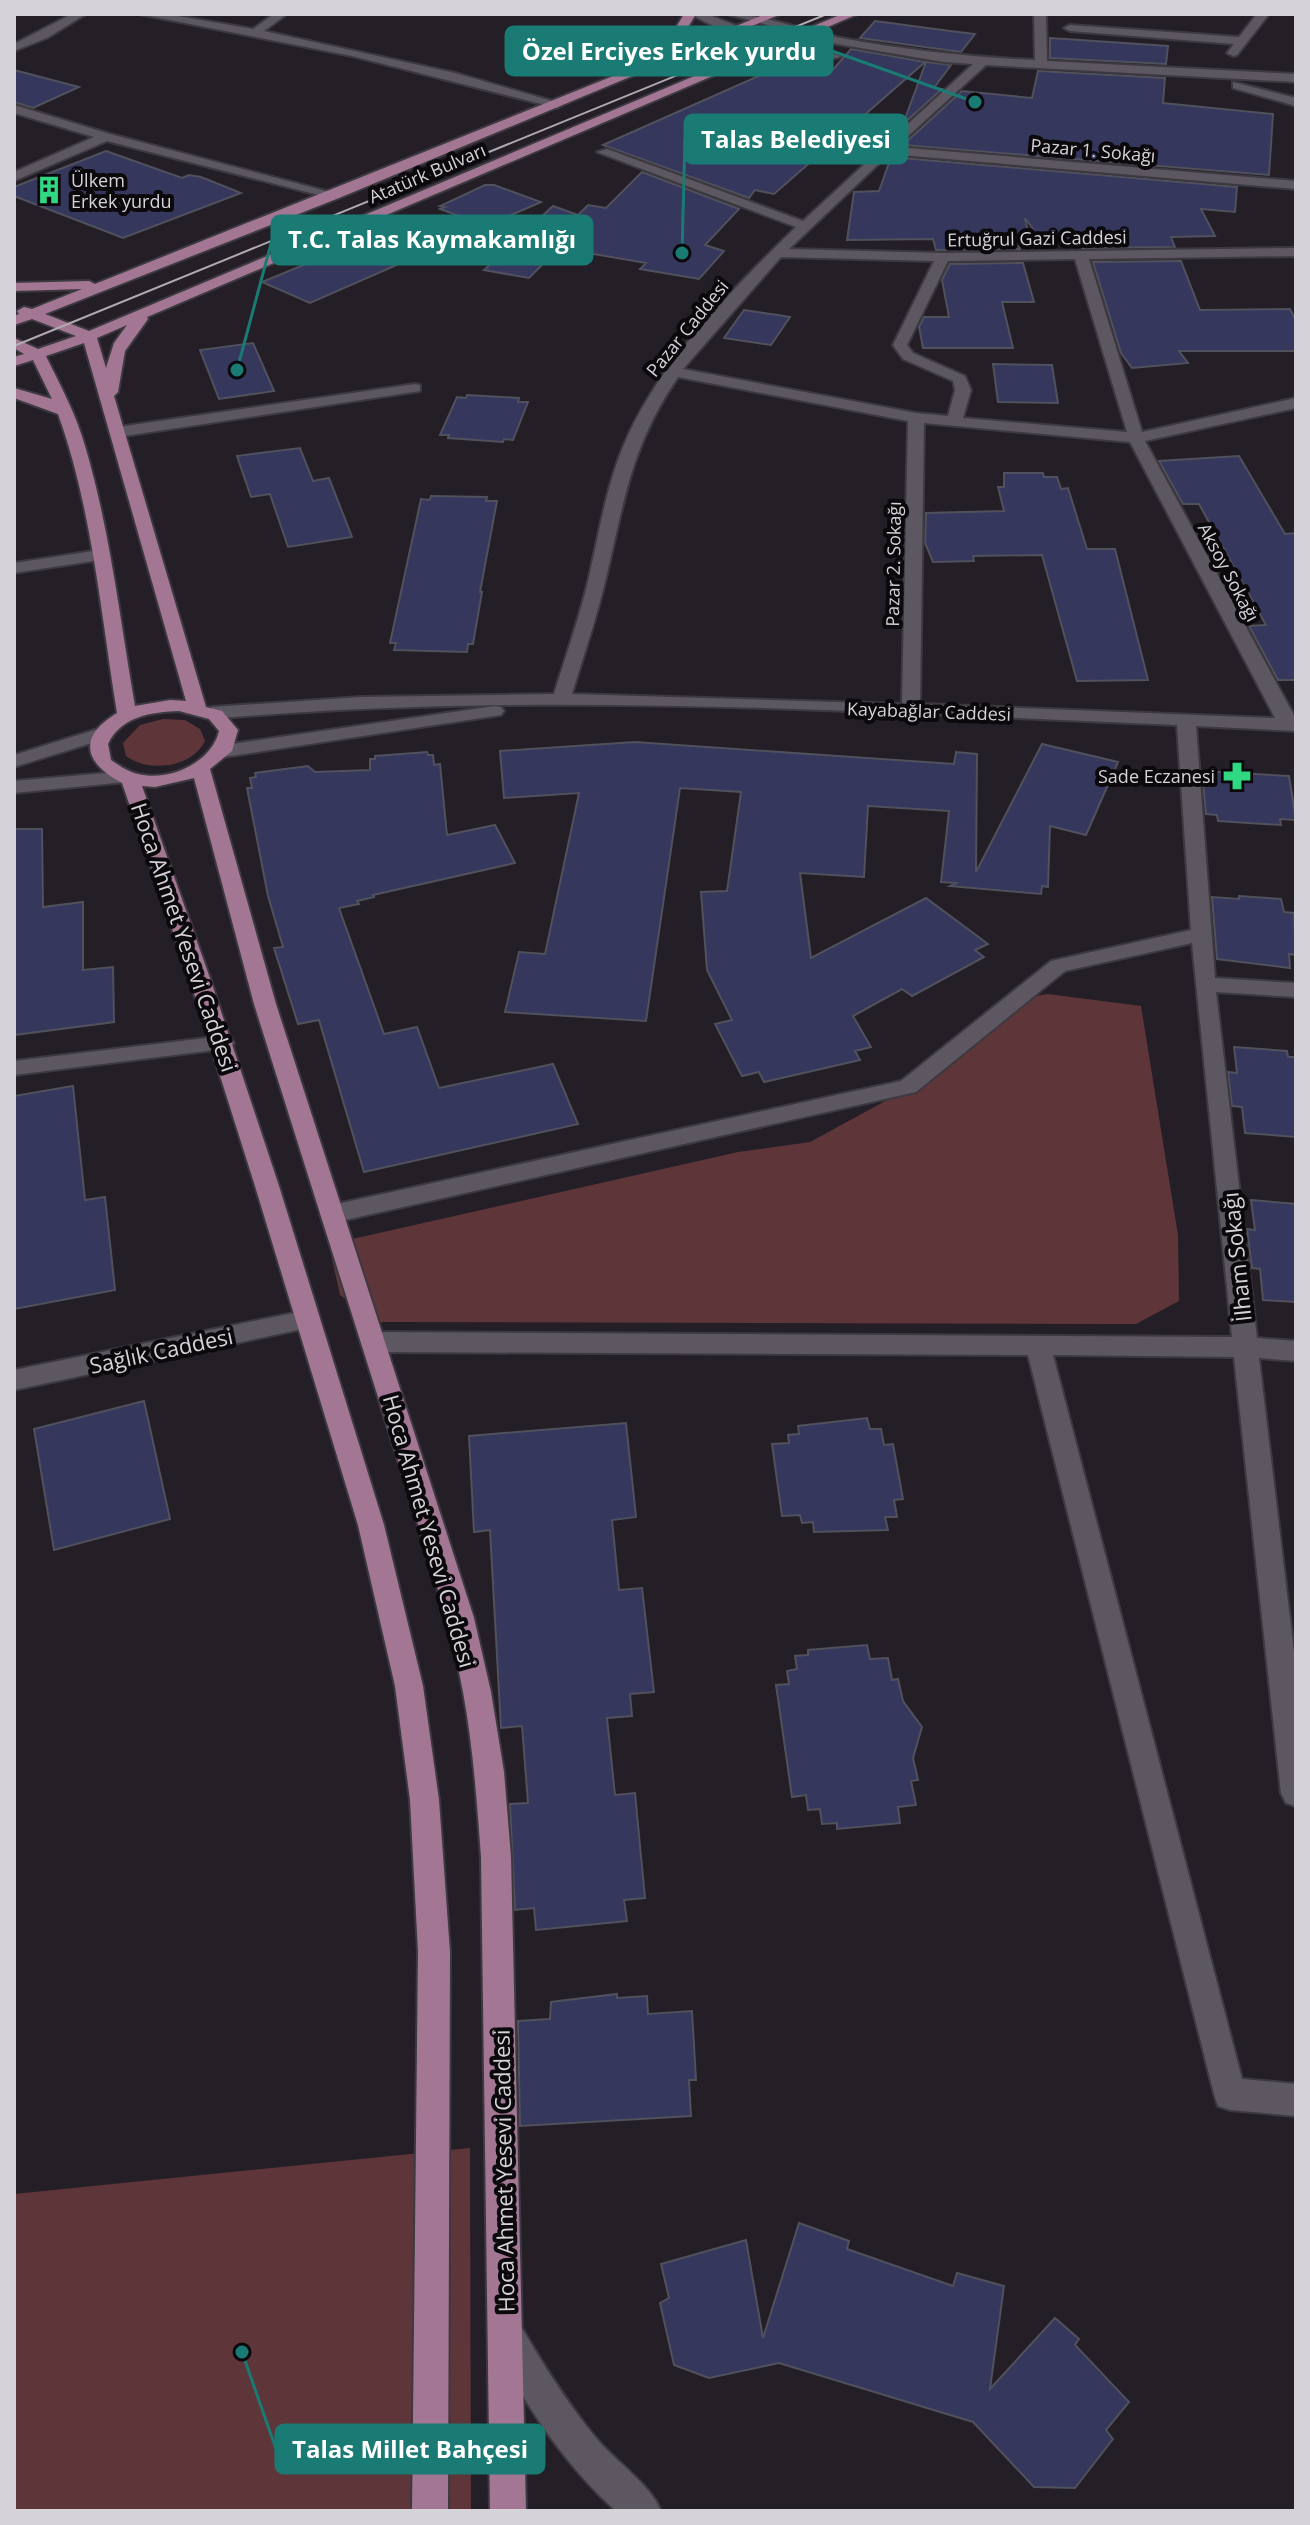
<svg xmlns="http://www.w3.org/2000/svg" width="1310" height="2525" font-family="'Open Sans',sans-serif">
	<rect width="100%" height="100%" fill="#241e27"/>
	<g fill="#5e363a">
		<path d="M163,719L185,720L200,729L205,741C192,768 148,773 126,756L123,743L140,725Z"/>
		<path d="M1048,994L1141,1006L1178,1235L1179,1301L1136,1324L378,1322L340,1295L332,1259L339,1242L738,1152L810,1142L955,1063L1015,1000Z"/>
		<path d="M470,2148L471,2511H14V2194Z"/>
	</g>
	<g fill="#35375d" stroke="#50515c" stroke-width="2">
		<path d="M875,21L950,31L975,34L961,52L860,38Z"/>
		<path d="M1050,38L1168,46L1166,64L1050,58Z"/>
		<path d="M851,49L925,62L774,194L755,190L749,198L603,145L790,62L829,74Z"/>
		<path d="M926,62L951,65L934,88L942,89L903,124Z"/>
		<path d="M14,70L79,87L33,108L14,102Z"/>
		<path d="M1038,71L1165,78L1163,103L1273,114L1269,175L903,145L962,91L1032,98Z"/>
		<path d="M106,151L182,178L189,175L201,177L241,193L123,238L14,196V187Z"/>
		<path d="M891,157L1237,187L1235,212L1201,209L1215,236L1171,237L1175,247L1082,248L1080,241H1042L1025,218L1030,241H1017L1020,249L936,250L933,239L847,240L854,192L879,191Z"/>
		<path d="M642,172L739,209L705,245L724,251L699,279L640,269L646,263L559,248L529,278L484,270L553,206L578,215L588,205L606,208Z"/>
		<path d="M485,185H494L541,202L486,226L440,209L445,207L440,206Z"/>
		<path d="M362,241L408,260L310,303L262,282Z"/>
		<path d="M1181,261L1200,310L1290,309L1296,321V351H1179L1188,363L1132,368L1121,353L1093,262Z"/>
		<path d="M1023,263L1034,302H1002L1013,348H923L919,327L924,317H949L942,280L950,264Z"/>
		<path d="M744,310L778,315L790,317L771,345L724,338Z"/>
		<path d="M253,343L274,391L219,399L200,350Z"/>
		<path d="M993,364L1052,365L1058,403L998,402Z"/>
		<path d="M467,395L519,398L518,402H528L513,440L504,439L503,442L448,438L449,435H440L457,397L466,398Z"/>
		<path d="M300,448L313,481L329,478L352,537L288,547L270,494L251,497L237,456Z"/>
		<path d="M1239,456L1285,534L1296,533V680H1278L1249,626L1266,625L1199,504H1183L1159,461Z"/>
		<path d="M1004,473H1043L1044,477H1057L1061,489L1068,488L1087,549H1115L1148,680L1077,681L1042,555L973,556L974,561L933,562L925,543L926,513L1004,511L998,487H1004Z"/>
		<path d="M431,496L487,497L486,501H497L480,592H482L473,644H468L467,652L394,650L396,643H390L421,499L430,500Z"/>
		<path d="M635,742L954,764L956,752L977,754L976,872L1042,744L1118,762L1086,835L1050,826L1048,887L1042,886L1041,894L950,886L956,883L941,882L949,811L868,806L864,877L800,873L811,958L926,898L988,944L975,950L984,957L912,996L902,989L853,1016L871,1047L855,1051L860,1060L764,1082L759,1072L742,1076L715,1024L732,1020L707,970L701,892L727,891L741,792L680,788L646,1021L505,1012L519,952L545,954L579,793L504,798L500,751Z"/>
		<path d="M427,752L428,755H433L434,765L440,764L447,835L495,825L515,863L373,895L374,897L357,901L359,904L339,908L384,1034L417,1027L439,1088L553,1064L578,1124L364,1172L319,1020L298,1024L274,948L283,947L268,896L247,788H252L250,778L256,777L255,773L308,766L315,772L370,770V759H375V756Z"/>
		<path d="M1202,771L1289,776L1296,820L1280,819L1281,825L1218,821L1217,815L1206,814Z"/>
		<path d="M14,829H42L43,907L83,902V970L113,967L114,1022L14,1035Z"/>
		<path d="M1239,896L1281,899L1284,912L1294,913L1296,955L1289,954L1290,968L1217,959L1212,897L1239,899Z"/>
		<path d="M1234,1047L1287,1051L1288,1057H1296V1137L1245,1133L1242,1107L1232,1106L1228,1072L1237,1073Z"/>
		<path d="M73,1086L85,1200L105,1197L115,1290L14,1309V1096Z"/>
		<path d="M1251,1200L1296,1204V1302L1263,1300L1260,1269L1252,1268L1247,1229L1255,1230Z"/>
		<path d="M144,1401L170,1519L54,1550L34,1429Z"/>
		<path d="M867,1418L870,1429H881L884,1445L893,1444L903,1499L894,1500L897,1517H885L888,1530L814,1532L813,1522L802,1523L800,1515L782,1516L772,1444L789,1443L788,1435L799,1434L798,1426Z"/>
		<path d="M626,1423L636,1517L612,1520L619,1590L642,1588L654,1692L630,1694L632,1716L607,1718L615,1795L635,1793L645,1898L624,1900L627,1921L536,1930L534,1908L515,1910L510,1804L528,1803L522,1726L501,1728L490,1530L474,1532L469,1436Z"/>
		<path d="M867,1645L870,1659L888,1658L892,1680L898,1679L903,1701L922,1727L913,1758L918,1780L911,1781L916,1805L898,1807L900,1823L837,1829V1823L822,1824L820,1809L808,1810L806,1795L792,1797L776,1685L789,1684L787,1671L797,1669L795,1656L808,1655V1650Z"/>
		<path d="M617,1994V1998L647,1996L648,2014L692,2011L696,2080H689L691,2116L520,2126L518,2021L550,2019L551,2002Z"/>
		<path d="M799,2223L849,2241L847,2249L953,2286L957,2273L1004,2286L990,2389L1055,2318L1079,2339L1075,2345L1129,2402L1106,2430L1113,2439L1075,2488L1034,2487L973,2422L779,2363L709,2378L674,2365L660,2303L669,2298L661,2264L746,2240L763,2338Z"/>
	</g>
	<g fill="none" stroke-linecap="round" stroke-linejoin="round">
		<defs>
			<g id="street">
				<path d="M72,14H86L47,38L14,51V44Z"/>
				<path d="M139,14H166L253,29L274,14H287L264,31L455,73L563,104L557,108L352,56Z"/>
				<path d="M692,14H707L769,39L841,56C821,69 712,30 692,14Z"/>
				<path d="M727,14C766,14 803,31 841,38C906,50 969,57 1035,60L1034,14H1046L1047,61L1296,74V82L986,65L896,147L1296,181V189L889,154L789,249L943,253L1296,248V256L1089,259L1142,432L1296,398V408L1145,441L1296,719V731L1196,726L1215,978L1296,983V997L1216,992L1257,1338L1296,1341V1361L1259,1358L1296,1669V1806L1286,1803L1281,1793L1234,1357L1053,1355L1242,2079L1296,2084V2116L1230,2110L1218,2106L1214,2094L1028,1355L373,1352L364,1349L361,1342L364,1335L373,1332L1232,1337L1192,943L1065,971L916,1092L332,1223L324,1220L320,1214L324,1208L332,1205L901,1081L1051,961L1191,930L1177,725C856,712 533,690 212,719L203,713L212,707L361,697L554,694C566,655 580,616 589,577C599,533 606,488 623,447C658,362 731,291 796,227L597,152L607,149L803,221L973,64L944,62L837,44ZM781,257L934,261L893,345L903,359L953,381L955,390L948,416L916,413L683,369ZM1075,259L1127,432L963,418L971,390L965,376L913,353L907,345L948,261ZM678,377L908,421L902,704L572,694C583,657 596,620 605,582C624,503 630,447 678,377ZM924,423L1130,442L1275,718L920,704Z"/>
				<path d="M1257,14H1269L1237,55L1233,56L1227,53L1234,44L1070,31L1064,28L1070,25L1239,37Z"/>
				<path d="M1233,82L1296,98V106L1233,88Z"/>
				<path d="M14,105L110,134L341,195L334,199L107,141L14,181V172L94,137L14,113Z"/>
				<path d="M415,384L420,385V391L118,437L110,432L118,427Z"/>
				<path d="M100,550L108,555L106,559L14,573V563Z"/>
				<path d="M495,706L501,707L504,711L501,715L224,757L215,751L224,745Z"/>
				<path d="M104,727L113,733L111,737L14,767V755Z"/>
				<path d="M129,771L139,777L136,781L14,793V781Z"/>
				<path d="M223,1036L231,1038L234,1043L231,1048L14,1075V1061Z"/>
				<path d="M308,1310L317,1312L320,1319L317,1326L14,1390V1370Z"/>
			</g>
			<path id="secondary" d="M508,2319L520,2325C543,2364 567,2403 596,2438C615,2461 651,2485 661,2511H616C565,2465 528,2409 496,2349L490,2337L496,2325Z"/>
			<path id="primary" d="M684,14H696L673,52L765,14H781L339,198L45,314L89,331L842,14H858L147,317L148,319L125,351L118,392L114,396L206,707L222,711L238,730L232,751L210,769L276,1004L474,1618L491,1692L504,1772L511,1857L526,2511H490L481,1857C477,1802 473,1746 463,1692C454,1643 440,1596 426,1549L254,1004L194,778L155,787L142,786L211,981L279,1186L384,1525L423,1686L439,1800L450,1952L448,2511H412L418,1952L410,1800L395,1686L358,1525L255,1186L190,981L122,783C84,763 77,737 117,713C101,614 92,508 58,414L14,398V388L52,399L33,360L14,366V357L24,354L14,348V338L38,349L76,336L32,319L14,325V316L19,314L17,311L24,307L32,309L82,289L14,291V283L89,281L95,284L658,58ZM127,325L114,343L106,368L97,338ZM84,343L186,701L170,700L135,706C120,620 110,530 85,446C76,414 60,385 46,356ZM179,711L209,719L219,731C212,762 170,782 138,774C128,772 120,766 111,760L108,744C121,716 152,712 179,711Z"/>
		</defs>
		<use href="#street" stroke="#3d3940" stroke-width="4"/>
		<use href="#secondary" stroke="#3d3940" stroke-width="4"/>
		<use href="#primary" stroke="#3d3940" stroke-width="4"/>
		<use href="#street" fill="#5d5761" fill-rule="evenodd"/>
		<use href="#secondary" fill="#5d5761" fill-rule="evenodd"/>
		<use href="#primary" fill="#a37794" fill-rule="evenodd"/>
		<path stroke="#afabb1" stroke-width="2" d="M14,346L827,14"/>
	</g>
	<defs>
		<symbol id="building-bare" viewBox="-9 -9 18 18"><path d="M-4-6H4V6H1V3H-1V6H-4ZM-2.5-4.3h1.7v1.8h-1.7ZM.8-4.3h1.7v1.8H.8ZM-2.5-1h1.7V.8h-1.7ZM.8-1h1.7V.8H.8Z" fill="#30d882" stroke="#0c090d" stroke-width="2.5" paint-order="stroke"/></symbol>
		<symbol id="pharmacy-bare" viewBox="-9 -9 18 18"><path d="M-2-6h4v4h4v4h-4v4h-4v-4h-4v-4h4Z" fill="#30d882" stroke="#0c090d" stroke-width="2.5" paint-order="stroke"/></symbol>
	</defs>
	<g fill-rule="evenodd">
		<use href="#building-bare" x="29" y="170" width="40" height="40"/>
		<use href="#pharmacy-bare" x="1217" y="756" width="40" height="40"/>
	</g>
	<g text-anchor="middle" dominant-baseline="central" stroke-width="8" stroke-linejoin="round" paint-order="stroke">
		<g font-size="18" fill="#d6d3d8" stroke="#0c090d">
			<text transform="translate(1093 150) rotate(5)">Pazar 1. Sokağı</text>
			<text transform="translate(427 173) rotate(-23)">Atatürk Bulvarı</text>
			<text transform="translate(1037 238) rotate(-1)">Ertuğrul Gazi Caddesi</text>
			<text transform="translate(687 328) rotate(-51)">Pazar Caddesi</text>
			<text transform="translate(893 564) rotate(-89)">Pazar 2. Sokağı</text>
			<text transform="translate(1229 572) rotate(62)">Aksoy Sokağı</text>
			<text transform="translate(929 711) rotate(2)">Kayabağlar Caddesi</text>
		</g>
		<g font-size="18" fill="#d6d3d8" stroke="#0c090d" text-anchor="start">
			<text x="71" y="180">Ülkem<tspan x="71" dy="21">Erkek yurdu</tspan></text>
			<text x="1215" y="776" text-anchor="end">Sade Eczanesi</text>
		</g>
		<g font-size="22" fill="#d6d3d8" stroke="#0c090d">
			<text transform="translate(185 937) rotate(71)">Hoca Ahmet Yesevi Caddesi</text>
			<text transform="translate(1236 1257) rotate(-96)">İlham Sokağı</text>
			<text transform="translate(161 1350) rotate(-12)">Sağlık Caddesi</text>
			<text transform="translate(430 1531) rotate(74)">Hoca Ahmet Yesevi Caddesi</text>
			<text transform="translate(503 2171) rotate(-91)">Hoca Ahmet Yesevi Caddesi</text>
		</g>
	</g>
	<path fill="none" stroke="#197b73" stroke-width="3" d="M975 102L832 51M682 253L685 139M237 370L272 240M242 2352L276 2449"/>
	<g fill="#197b73" stroke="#0c090d" stroke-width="3">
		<circle cx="975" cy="102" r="8"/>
		<circle cx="682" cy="253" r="8"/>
		<circle cx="237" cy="370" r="8"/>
		<circle cx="242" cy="2352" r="8"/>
	</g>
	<g fill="#197b73" stroke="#197b73" stroke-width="3">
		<rect x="506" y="27" width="326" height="48" rx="8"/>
		<rect x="685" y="115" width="222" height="48" rx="8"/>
		<rect x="272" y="216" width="320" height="48" rx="8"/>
		<rect x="276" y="2425" width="268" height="48" rx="8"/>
	</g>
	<g font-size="24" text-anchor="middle" font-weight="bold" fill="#fff">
		<text x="669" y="60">Özel Erciyes Erkek yurdu</text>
		<text x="796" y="148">Talas Belediyesi</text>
		<text x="432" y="248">T.C. Talas Kaymakamlığı</text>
		<text x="410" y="2458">Talas Millet Bahçesi</text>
	</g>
	<rect width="1310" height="2525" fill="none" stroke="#d6d3d8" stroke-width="32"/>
</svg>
